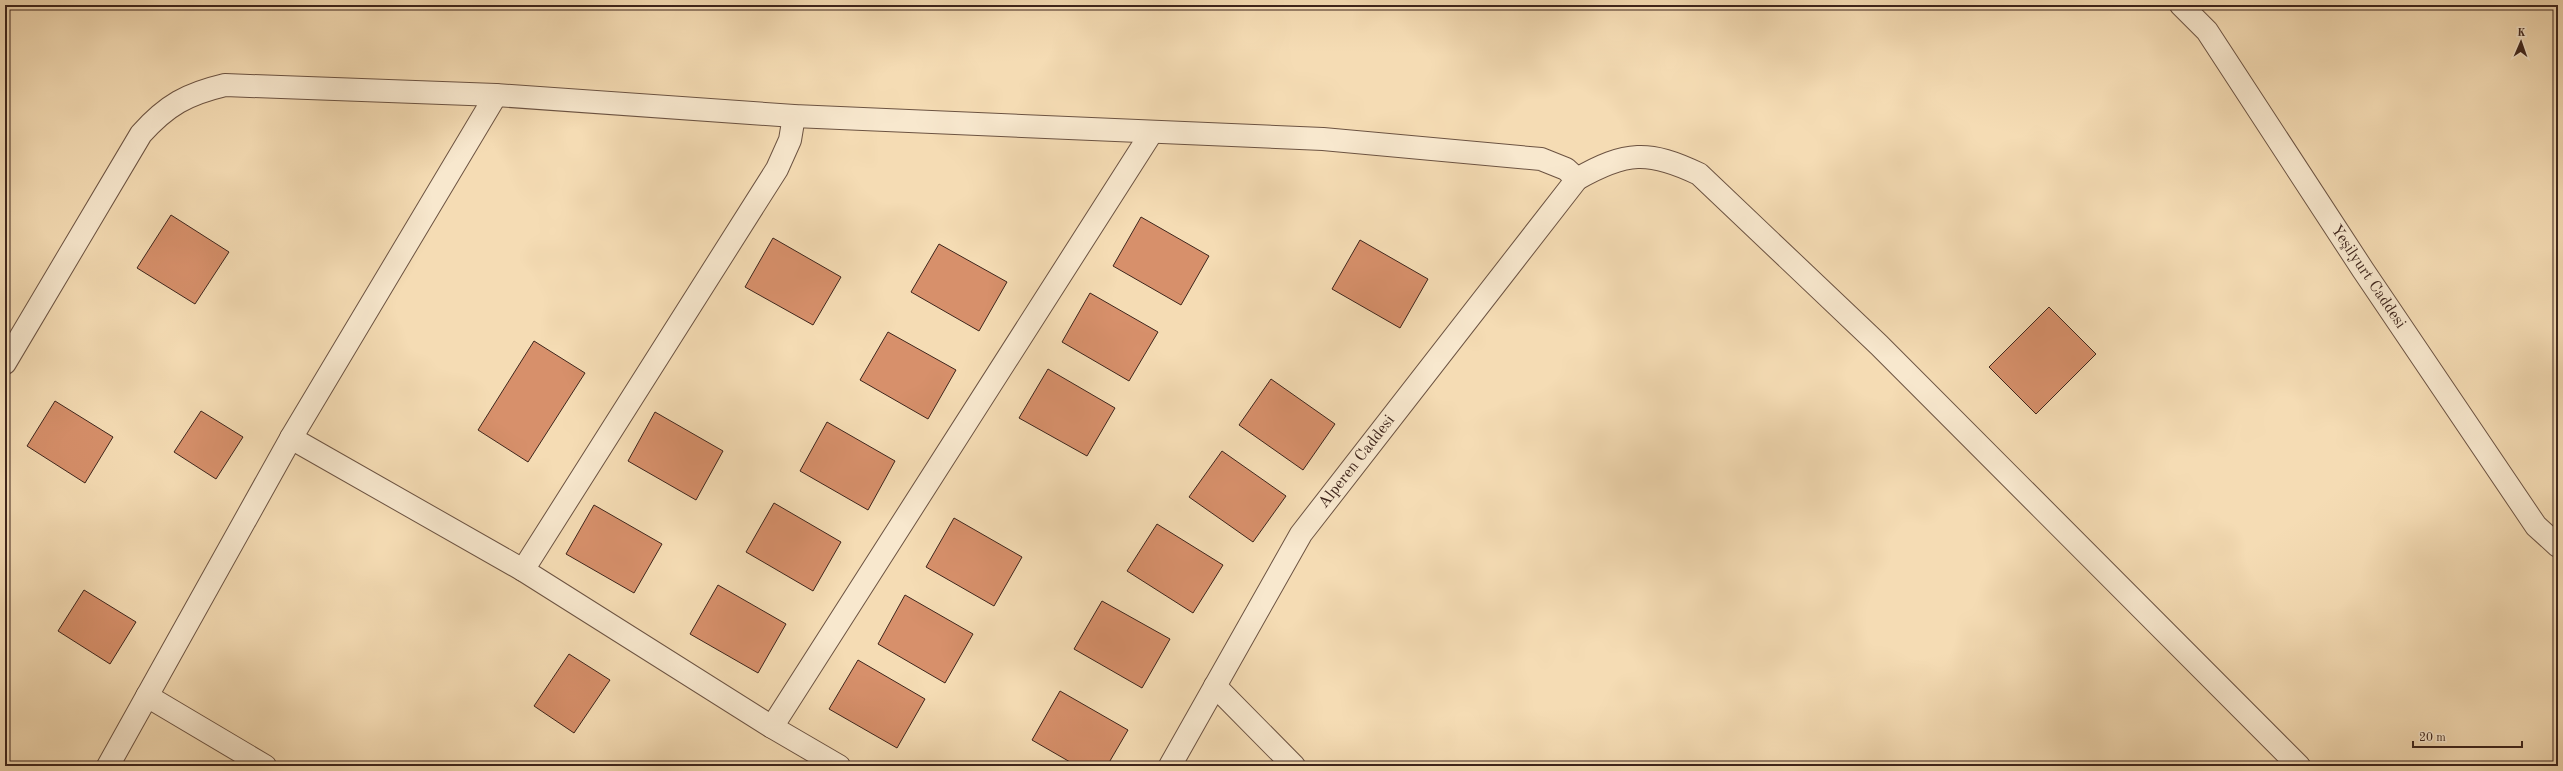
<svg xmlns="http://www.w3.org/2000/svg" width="2563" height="771" font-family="'Old Standard TT',serif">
	<rect width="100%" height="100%" fill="#f5dcb4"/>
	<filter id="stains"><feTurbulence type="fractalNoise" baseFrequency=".005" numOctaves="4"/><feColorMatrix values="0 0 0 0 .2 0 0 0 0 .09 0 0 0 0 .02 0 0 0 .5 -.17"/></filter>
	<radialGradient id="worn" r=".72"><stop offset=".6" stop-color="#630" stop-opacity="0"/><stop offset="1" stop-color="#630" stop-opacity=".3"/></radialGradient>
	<g fill="#d7906b" stroke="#3e251c">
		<path d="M171,215L229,252L195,304L137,268Z"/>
		<path d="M1141,217L1209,256L1181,305L1113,266Z"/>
		<path d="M773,238L841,277L813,325L745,287Z"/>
		<path d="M1360,240L1428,279L1400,328L1332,289Z"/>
		<path d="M939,244L1007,282L979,331L911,292Z"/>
		<path d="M1090,293L1158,332L1129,381L1062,342Z"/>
		<path d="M2049,307L2096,354L2036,414L1989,367Z"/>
		<path d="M888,332L956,370L928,419L860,380Z"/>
		<path d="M534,341L585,373L528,462L478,430Z"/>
		<path d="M1048,369L1115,408L1087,456L1019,418Z"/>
		<path d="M1271,379L1335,424L1303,470L1239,425Z"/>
		<path d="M55,401L113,437L85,483L27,446Z"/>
		<path d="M201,411L243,437L216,479L174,452Z"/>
		<path d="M655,412L723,451L696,500L628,461Z"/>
		<path d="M827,422L895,461L868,510L800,471Z"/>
		<path d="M1222,451L1286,496L1253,542L1189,497Z"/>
		<path d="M774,503L841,542L813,591L746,552Z"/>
		<path d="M594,505L662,544L634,593L566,554Z"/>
		<path d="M954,518L1022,557L994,606L926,567Z"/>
		<path d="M1157,524L1223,565L1193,613L1127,571Z"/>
		<path d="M718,585L786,624L758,673L690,634Z"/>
		<path d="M84,590L136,622L110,664L58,631Z"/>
		<path d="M905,595L973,634L945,683L878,644Z"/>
		<path d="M1102,601L1170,639L1142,688L1074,649Z"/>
		<path d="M569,654L610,680L574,733L534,706Z"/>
		<path d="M858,660L925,699L897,748L829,709Z"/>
		<path d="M1060,691L1128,730L1107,766H1077L1032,740Z"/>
	</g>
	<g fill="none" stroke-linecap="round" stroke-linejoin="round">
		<defs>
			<g id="minor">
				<path d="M5,363L141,134C167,105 187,94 225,85L496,95L794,116L1323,139L1541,159L1566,169L1577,179C1626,151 1649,150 1699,174L1879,345L2299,766"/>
				<path d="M291,438L523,570L772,727L839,766"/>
				<path d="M523,570L777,169L790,140L794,116"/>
				<path d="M1215,686L1294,766"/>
				<path d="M147,696L265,766"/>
				<path d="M772,727L1152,132"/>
				<path d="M108,766L291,438L496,95"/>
			</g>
			<g id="tertiary">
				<path d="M2181,5L2207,31L2363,270L2536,526L2558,546"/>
				<path d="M1170,766L1301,534L1577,179"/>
			</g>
		</defs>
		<use href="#minor" stroke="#6c5342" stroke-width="24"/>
		<use href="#tertiary" stroke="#6c5342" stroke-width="24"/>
		<use href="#minor" stroke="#f8e8ce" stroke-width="22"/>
		<use href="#tertiary" stroke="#f8e8ce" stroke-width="22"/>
	</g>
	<g text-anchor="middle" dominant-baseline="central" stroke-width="3" stroke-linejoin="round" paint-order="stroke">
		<g font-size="16" fill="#3e251c" stroke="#f8e8ce">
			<text transform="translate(2368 277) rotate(56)">Yeşilyurt Caddesi</text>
			<text transform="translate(1357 462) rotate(-52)">Alperen Caddesi</text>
		</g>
	</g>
	<rect width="2563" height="771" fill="none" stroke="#f5dcb4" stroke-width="20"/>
	<rect x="6" y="6" width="2551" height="759" fill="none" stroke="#3e251c" stroke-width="2"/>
	<rect x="10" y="10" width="2543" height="751" fill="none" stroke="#3e251c"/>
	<g transform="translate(2521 42) rotate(2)" stroke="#f8e8ce" stroke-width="3" paint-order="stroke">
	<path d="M0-3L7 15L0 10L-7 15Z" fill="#3e251c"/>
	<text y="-6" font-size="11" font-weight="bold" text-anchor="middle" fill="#3e251c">K</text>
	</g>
	<path d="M2413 741v6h109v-6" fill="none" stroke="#3e251c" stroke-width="2"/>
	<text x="2419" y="741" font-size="12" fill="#3e251c" stroke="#f8e8ce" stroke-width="3" paint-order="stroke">20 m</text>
	<rect width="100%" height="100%" filter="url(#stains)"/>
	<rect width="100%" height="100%" fill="url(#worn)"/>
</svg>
